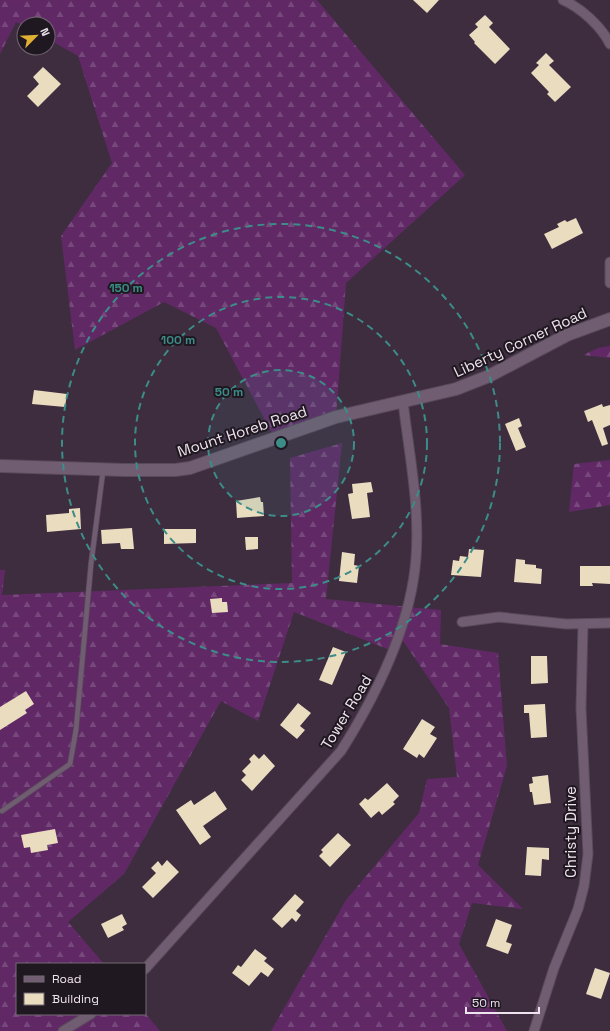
<svg xmlns="http://www.w3.org/2000/svg" width="610" height="1031" font-family="'Space Grotesk',sans-serif">
	<defs>
		<pattern id="forest-firs" width="22" height="20" patternUnits="userSpaceOnUse"><rect width="22" height="20" fill="#602966"/><path d="M5 1l3.5 6h-7zM16 11l3.5 6h-7z" fill="#77487c"/></pattern>
	</defs>
	<rect width="100%" height="100%" fill="#3e2c3f"/>
	<g fill="url(#forest-firs)">
		<path d="M0,0H317L465,175L346,283L336,417L274,437L216,328L164,302L75,350L61,236L112,163L78,56L48,39V24H24V26L16,22L0,54Z"/>
		<path d="M610,346V358L583,355L598,348Z"/>
		<path d="M342,443L326,599L441,610L440,644L498,653L507,766L478,865L523,909L472,903L459,944L507,1031H271L346,900L419,813L427,779L457,777L449,708L401,638L395,652L294,612L258,721L221,701L124,874L68,922L104,964H17V1014L145,1013L160,1031H0V570H5L2,595L292,583L290,458Z"/>
		<path d="M610,460V505L569,512L574,464Z"/>
	</g>
	<g fill="#e9dcbf">
		<path d="M413,0H439L427,13Z"/>
		<path d="M485,15L493,23L489,27L510,49L495,64L474,43L475,42L469,35L478,27L475,24Z"/>
		<path d="M546,53L554,61L549,65L571,87L555,102L547,94L549,92L531,73L539,65L536,63Z"/>
		<path d="M43,67L61,84L38,107L27,96L39,84L33,77Z"/>
		<path d="M576,218L583,233L552,249L544,234L559,227L557,224L565,220L567,222Z"/>
		<path d="M34,390L67,394L65,407L32,404Z"/>
		<path d="M602,404L603,407L610,405V425L603,428L608,444L602,446L592,420L588,422L584,411Z"/>
		<path d="M519,418L522,426L518,428L526,447L516,451L505,424Z"/>
		<path d="M371,482L373,492L367,493L370,517L352,519L348,494L353,493L352,484Z"/>
		<path d="M260,497L261,502H263L264,516L237,518L236,501Z"/>
		<path d="M80,508L81,529L47,532L46,515L69,513V509Z"/>
		<path d="M132,528L134,549H121L120,543L102,544L101,530Z"/>
		<path d="M164,529H196V543L164,544Z"/>
		<path d="M245,537H258V549L246,550Z"/>
		<path d="M469,549L484,550L481,577L451,575L453,560L459,561L460,556L468,557Z"/>
		<path d="M342,552L355,554L354,565L359,566L357,583L339,581Z"/>
		<path d="M516,559L525,560V564L536,565V568L542,569L541,584L514,582Z"/>
		<path d="M580,566H610V584L592,583L593,586H580Z"/>
		<path d="M222,598V602H227L228,612L212,613L210,599Z"/>
		<path d="M333,647L346,652L332,685L319,680Z"/>
		<path d="M531,656H547L548,683L531,684Z"/>
		<path d="M26,691L34,704L25,710L27,713L0,730V707Z"/>
		<path d="M298,703L311,713L300,726L305,730L297,739L280,725Z"/>
		<path d="M545,704L547,737L531,738L529,713H524V705Z"/>
		<path d="M422,719L435,727L430,734L437,738L424,758L419,754L417,758L403,749Z"/>
		<path d="M254,754L259,759L264,754L275,766L252,791L241,780L246,775L242,771L251,762L249,759Z"/>
		<path d="M548,775L551,803L534,805L532,792H530L529,784L533,783L532,777Z"/>
		<path d="M387,783L399,796L393,802L395,804L382,815L379,811L371,818L359,804L365,798L368,800Z"/>
		<path d="M215,791L227,809L203,826L211,837L200,845L176,810L191,800L194,805Z"/>
		<path d="M55,829L58,843L47,845L48,850L31,853L30,847L24,848L21,835Z"/>
		<path d="M338,833L351,845L330,867L319,856L323,852L321,850Z"/>
		<path d="M527,847L549,848V860L542,859L541,876L525,875Z"/>
		<path d="M167,860L179,872L153,898L142,887L156,873L151,868L158,861L162,866Z"/>
		<path d="M295,894L304,902L296,911L301,915L296,922L292,918L282,928L272,919Z"/>
		<path d="M122,914L127,924L122,927L124,930L108,938L101,924Z"/>
		<path d="M496,919L512,925L506,942L512,944L508,954L486,946Z"/>
		<path d="M255,949L267,958L264,961L274,969L268,977L261,972L249,986L232,973L238,965L241,967Z"/>
		<path d="M595,968L610,973L601,999L586,994Z"/>
	</g>
	<g fill="none" stroke-linecap="round" stroke-linejoin="round">
		<defs>
			<path id="lane" d="M2,811L70,764L76,730L91,564L103,471"/>
			<g id="street">
				<path d="M563,0C581,8 601,26 610,44"/>
				<path d="M610,262V283"/>
				<path d="M462,622L499,617L566,624L610,623"/>
				<path d="M145,969L341,751C377,694 411,626 416,558C420,506 409,453 403,402"/>
				<path d="M63,1031L91,1014"/>
				<path d="M534,1031L554,968L578,909L584,886L588,854L581,708L583,624"/>
			</g>
			<path id="secondary" d="M0,466L124,470H175L190,468L336,417L456,389L489,376L567,335L610,319"/>
		</defs>
		<use href="#lane" stroke="#594a5a" stroke-width="6"/>
		<use href="#street" stroke="#594a5a" stroke-width="11"/>
		<use href="#secondary" stroke="#594a5a" stroke-width="14"/>
		<use href="#lane" stroke="#715d72" stroke-width="4.5"/>
		<use href="#street" stroke="#715d72" stroke-width="9"/>
		<use href="#secondary" stroke="#715d72" stroke-width="12"/>
	</g>
	<circle cx="281" cy="443" r="73" fill="#3c8c88" fill-opacity=".12"/>
	<g fill="none" stroke="#3c8c88" stroke-width="2" stroke-dasharray="7 5">
		<circle cx="281" cy="443" r="73"/>
		<circle cx="281" cy="443" r="146"/>
		<circle cx="281" cy="443" r="219"/>
	</g>
	<g text-anchor="middle" dominant-baseline="central" stroke-width="4" stroke-linejoin="round" paint-order="stroke">
		<g font-size="15" fill="#eee3ef" stroke="#201820">
			<text transform="translate(520 342) rotate(-25)">Liberty Corner Road</text>
			<text transform="translate(242 431) rotate(-18)">Mount Horeb Road</text>
			<text transform="translate(346 712) rotate(-59)">Tower Road</text>
			<text transform="translate(570 832) rotate(-90)">Christy Drive</text>
		</g>
	</g>
	<circle cx="281" cy="443" r="6" fill="#3c8c88" stroke="#201820" stroke-width="2"/>
	<g font-size="12" text-anchor="middle" font-weight="bold" fill="#3c8c88" stroke="#201820" stroke-width="4" stroke-linejoin="round" paint-order="stroke">
		<text x="126" y="292">150 m</text>
		<text x="178" y="344">100 m</text>
		<text x="229" y="396">50 m</text>
	</g>
	<rect x="16" y="963" width="130" height="52" fill="#201820" stroke="#726973"/>
	<rect x="24" y="976" width="20" height="6" fill="#715d72" stroke="#726973"/>
	<text x="52" y="983" font-size="12" fill="#eee3ef">Road</text>
	<rect x="24" y="993" width="20" height="12" fill="#e9dcbf" stroke="#726973"/>
	<text x="52" y="1003" font-size="12" fill="#eee3ef">Building</text>
	<g transform="translate(36 36) rotate(66)"><circle r="19" fill="#201820" stroke="#726973"/>
	<path d="M0-3L7 15L0 10L-7 15Z" fill="#e0b034"/>
	<text y="-6" font-size="11" font-weight="bold" text-anchor="middle" fill="#eee3ef">N</text>
	</g>
	<path d="M466 1007v6h73v-6" fill="none" stroke="#eee3ef" stroke-width="2"/>
	<text x="472" y="1007" font-size="12" fill="#eee3ef" stroke="#201820" stroke-width="3" paint-order="stroke">50 m</text>
</svg>
